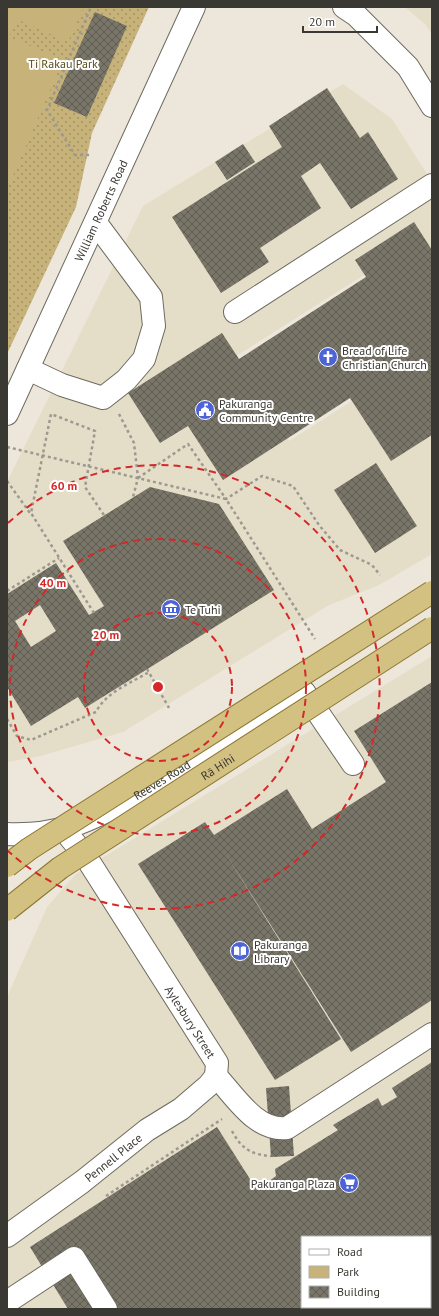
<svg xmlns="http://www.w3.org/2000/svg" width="439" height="1316" font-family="'PT Sans',sans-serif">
	<defs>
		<pattern id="green-dots" width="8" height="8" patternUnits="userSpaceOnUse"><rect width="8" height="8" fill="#c7b37a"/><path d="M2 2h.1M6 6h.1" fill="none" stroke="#a39365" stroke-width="1.8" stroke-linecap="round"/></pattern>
		<pattern id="building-cross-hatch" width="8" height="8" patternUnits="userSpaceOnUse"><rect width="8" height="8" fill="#797569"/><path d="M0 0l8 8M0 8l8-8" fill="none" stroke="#5f5c52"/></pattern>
	</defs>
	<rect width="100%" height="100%" fill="#ece7da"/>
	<g fill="#e4ddc8" fill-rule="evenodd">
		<path d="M405,7H432V35L426,25Z"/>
		<path d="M343,84L392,119L432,182V554L379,585L329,605L123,732L37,757L7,762V482L143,206ZM367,273L421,357L289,441L233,358Z"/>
		<path d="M432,656V1309H7V997L47,907L76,874ZM302,1237H430V1307H302Z"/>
	</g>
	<path fill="url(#green-dots)" d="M7,7H149L92,133L76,207L7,354Z"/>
	<path fill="#c7b37a" d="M7,7H84L68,42L19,20L9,37L63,60L7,190Z"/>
	<g fill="url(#building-cross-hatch)" fill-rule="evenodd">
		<path d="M95,12L127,26L87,117L54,103Z"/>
		<path d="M327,88L360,138L368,132L398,179L351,209L320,163L301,176L321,208L260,248L269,262L221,293L172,217L282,147L269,126Z"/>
		<path d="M243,144L255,162L227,180L215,162Z"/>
		<path d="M414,222L432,250V435L391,461L350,398L223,480L188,426L160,443L128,393L222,333L239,359L366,277L355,260Z"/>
		<path d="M376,463L417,526L375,553L334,490Z"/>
		<path d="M150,487L219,504L274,590L85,708L78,697L31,726L7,687V594L56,563L89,615L104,606L63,541ZM40,605L56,631L31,647L15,621Z"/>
		<path d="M432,682V1000L351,1052L222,848L341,1039L275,1080L138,864L205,822L214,835L287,789L312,829L386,782L354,731Z"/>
		<path d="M432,1062V1309H68L30,1247L217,1127L257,1190L276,1176L275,1169L338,1130L333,1125L378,1098L382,1106L397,1097L392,1088ZM302,1237H430V1307H302Z"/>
		<path d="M289,1086L294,1156L271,1157L266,1088Z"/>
	</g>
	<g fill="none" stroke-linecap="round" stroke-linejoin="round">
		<defs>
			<g id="minor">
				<path d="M344,7L356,15L408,67L432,106"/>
				<path d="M235,312L432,185"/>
				<path d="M28,369L62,385L103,398L126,380L144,359L154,326L151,297L96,223"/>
				<path id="s1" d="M7,414L194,7"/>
				<path id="s2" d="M64,830L86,857L217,1063L216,1076C235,1096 256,1132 287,1128L432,1034"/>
				<path id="s3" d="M7,834C56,836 82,824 125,802L304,692L353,764"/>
				<path id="s4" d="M7,1236L82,1182L147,1130L181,1109L209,1085L216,1076"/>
				<path d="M7,1302L74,1258L106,1309"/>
			</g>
		</defs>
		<use href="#minor" stroke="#6e6a5f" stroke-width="24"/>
		<g stroke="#9d9990" stroke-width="2.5" stroke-dasharray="3 3" stroke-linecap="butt">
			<path d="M89,155H75L47,110L91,7"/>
			<path d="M119,414L134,443L138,478L133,497"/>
			<path d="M7,447L226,499L315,639"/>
			<path d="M138,478L188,444L226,499L262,476L293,486L319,525L340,550L372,565L380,575"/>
			<path d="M7,481L30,513"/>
			<path d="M7,591L59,558"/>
			<path d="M94,613L31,513L51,414L95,431L85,487L104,515"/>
			<path d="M147,669L169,708"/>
			<path d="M7,719L17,736L31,740L96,712C106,692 131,683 149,672"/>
			<path d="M232,1131C241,1148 251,1155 271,1156"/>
			<path d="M106,1196L222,1119"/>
		</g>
		<use href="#minor" stroke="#fff" stroke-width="22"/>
		<defs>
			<g id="major-bridge">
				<path d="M7,866L29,849L432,592"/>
				<path id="s5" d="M7,910L60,868L432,628"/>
			</g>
		</defs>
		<use href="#major-bridge" stroke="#8b762f" stroke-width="24" stroke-linecap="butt"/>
		<use href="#major-bridge" stroke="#d3c181" stroke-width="22"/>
	</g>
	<g fill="none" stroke="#d62828" stroke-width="2" stroke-dasharray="7 5">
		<circle cx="158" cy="687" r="74"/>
		<circle cx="158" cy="687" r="148"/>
		<path d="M8 523A222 222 0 1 1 8 851"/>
	</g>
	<defs>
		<symbol id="church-disc" viewBox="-11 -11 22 22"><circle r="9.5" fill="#4d63d8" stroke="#fff"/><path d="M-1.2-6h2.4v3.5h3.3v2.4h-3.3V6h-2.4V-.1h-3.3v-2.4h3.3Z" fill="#fff"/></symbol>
		<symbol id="civic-disc" viewBox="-11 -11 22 22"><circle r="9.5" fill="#4d63d8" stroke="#fff"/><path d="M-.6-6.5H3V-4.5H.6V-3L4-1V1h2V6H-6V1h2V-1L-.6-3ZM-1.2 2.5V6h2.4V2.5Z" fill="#fff"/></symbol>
		<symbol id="museum-disc" viewBox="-11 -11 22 22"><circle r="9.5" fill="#4d63d8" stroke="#fff"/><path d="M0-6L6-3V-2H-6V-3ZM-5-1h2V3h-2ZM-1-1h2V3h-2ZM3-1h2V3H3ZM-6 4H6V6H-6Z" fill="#fff"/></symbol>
		<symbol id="library-disc" viewBox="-11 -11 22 22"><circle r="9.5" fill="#4d63d8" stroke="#fff"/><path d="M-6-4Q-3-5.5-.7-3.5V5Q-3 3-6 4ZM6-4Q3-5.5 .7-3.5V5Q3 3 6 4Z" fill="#fff"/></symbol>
		<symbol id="supermarket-disc" viewBox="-11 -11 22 22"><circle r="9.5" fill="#4d63d8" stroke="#fff"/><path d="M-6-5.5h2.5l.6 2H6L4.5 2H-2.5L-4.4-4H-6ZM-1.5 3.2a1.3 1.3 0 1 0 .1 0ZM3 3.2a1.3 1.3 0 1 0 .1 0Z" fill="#fff"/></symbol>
	</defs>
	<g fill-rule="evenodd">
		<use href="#church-disc" x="317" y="346" width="22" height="22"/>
		<use href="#civic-disc" x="194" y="399" width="22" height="22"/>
		<use href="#museum-disc" x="160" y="598" width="22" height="22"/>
		<use href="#library-disc" x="229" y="940" width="22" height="22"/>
		<use href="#supermarket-disc" x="338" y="1172" width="22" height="22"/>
	</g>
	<g text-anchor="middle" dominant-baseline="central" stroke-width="4" stroke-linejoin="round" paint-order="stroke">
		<g font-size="12" fill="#5a4b1b" stroke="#fff">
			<text x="63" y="63">Ti Rakau Park</text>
		</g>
		<g font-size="12" fill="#3a3833" stroke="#fff">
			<text stroke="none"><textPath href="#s1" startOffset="224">William Roberts Road</textPath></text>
			<text stroke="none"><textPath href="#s5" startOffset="255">Rā Hihi</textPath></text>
			<text stroke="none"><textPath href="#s3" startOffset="167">Reeves Road</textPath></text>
			<text stroke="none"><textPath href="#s2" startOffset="230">Aylesbury Street</textPath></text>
			<text stroke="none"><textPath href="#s4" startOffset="132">Pennell Place</textPath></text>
		</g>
		<g font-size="12" fill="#3a3833" stroke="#fff" text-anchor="start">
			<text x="342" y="350">Bread of Life<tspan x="342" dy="14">Christian Church</tspan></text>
			<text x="219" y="403">Pakuranga<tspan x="219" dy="14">Community Centre</tspan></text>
			<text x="185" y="609">Te Tuhi</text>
			<text x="254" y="944">Pakuranga<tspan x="254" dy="14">Library</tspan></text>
			<text x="335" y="1183" text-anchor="end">Pakuranga Plaza</text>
		</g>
	</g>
	<circle cx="158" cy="687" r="6" fill="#d62828" stroke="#fff" stroke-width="2"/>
	<g font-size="12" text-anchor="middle" font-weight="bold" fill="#d62828" stroke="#fff" stroke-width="4" stroke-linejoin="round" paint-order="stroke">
		<text x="64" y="490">60 m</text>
		<text x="53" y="587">40 m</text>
		<text x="106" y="639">20 m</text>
	</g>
	<rect width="439" height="1316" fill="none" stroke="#3a3833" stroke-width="16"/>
	<rect x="301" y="1236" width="130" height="72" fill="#ffffff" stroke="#b0afad"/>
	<rect x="309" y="1249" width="20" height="6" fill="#ffffff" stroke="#b0afad"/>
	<text x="337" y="1256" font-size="12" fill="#3a3833">Road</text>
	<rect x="309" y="1266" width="20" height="12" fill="#c7b37a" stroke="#b0afad"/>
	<text x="337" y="1276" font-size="12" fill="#3a3833">Park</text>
	<rect x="309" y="1286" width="20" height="12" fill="url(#building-cross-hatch)" stroke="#b0afad"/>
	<text x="337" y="1296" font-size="12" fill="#3a3833">Building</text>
	<path d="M303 26v6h74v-6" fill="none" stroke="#3a3833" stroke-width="2"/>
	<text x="309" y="26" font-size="12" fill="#3a3833" stroke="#ffffff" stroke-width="3" paint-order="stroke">20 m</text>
</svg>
